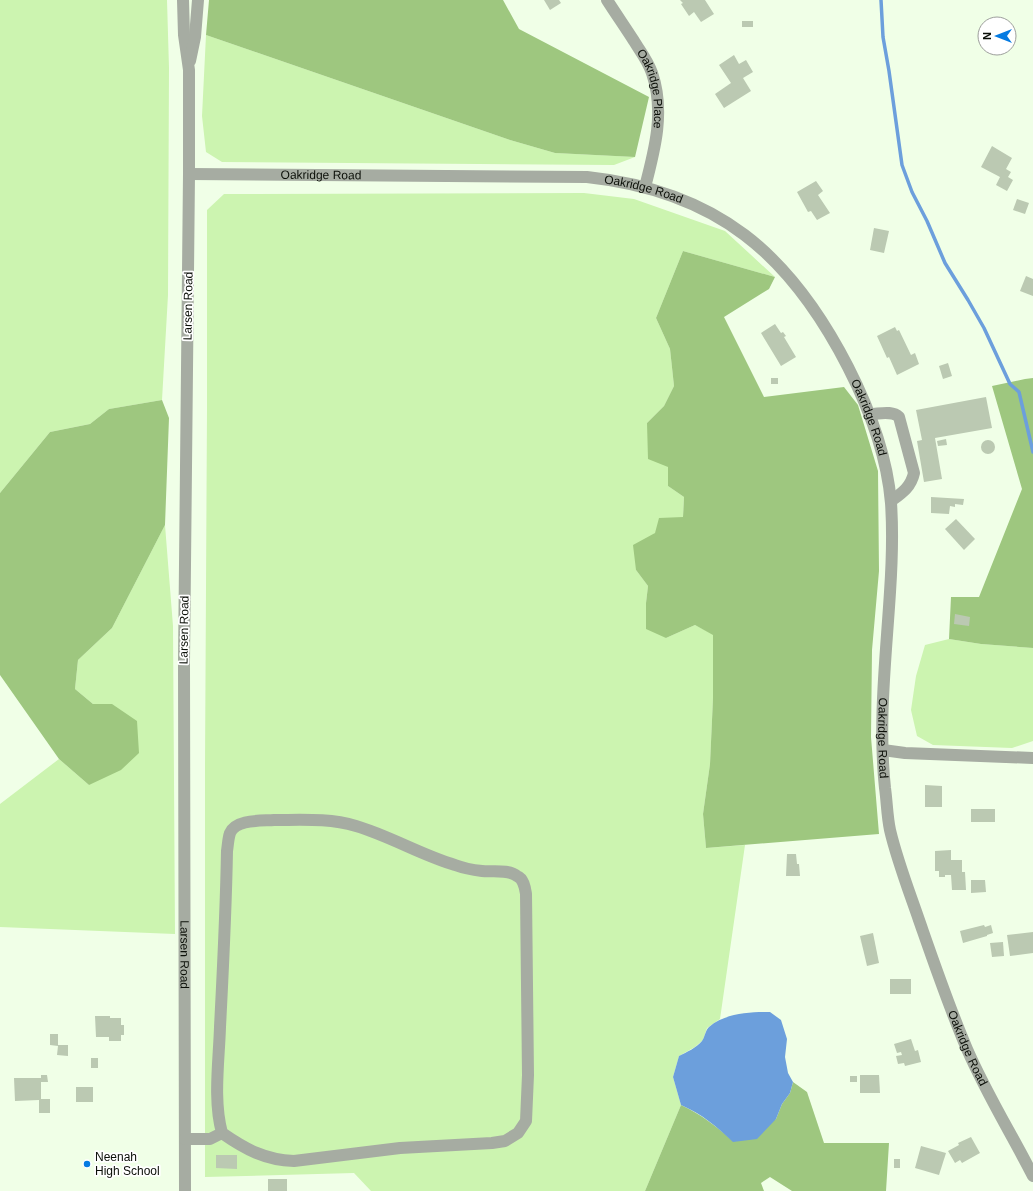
<svg xmlns="http://www.w3.org/2000/svg" width="1033" height="1191" font-family="Arial,sans-serif">
	<rect width="100%" height="100%" fill="#f0ffe7"/>
	<g fill="#ccf4b0">
		<path d="M0,0H167L169,68L168,295L162,400L109,409L90,424L50,432L0,493Z"/>
		<path d="M206,35L510,140L555,153L635,157L614,165L222,162L206,152L202,116Z"/>
		<path d="M584,193L634,199L725,231L775,277L683,251L656,318L670,349L674,386L664,406L647,423L668,467V486L684,497L683,517L655,533L636,570L648,586L646,603L666,638L695,625L713,634V698L710,764L703,814L706,848L745,845L720,1019L707,1028L703,1040L695,1047L679,1056L673,1077L681,1105L645,1191H371L354,1173L205,1177V766L207,409V210L224,194Z"/>
		<path d="M165,525L173,626L175,934L0,927V804L59,759L89,785L112,704H93L75,689L78,660L112,628Z"/>
		<path d="M949,639L981,644L1033,648V741L1012,748L933,745L917,736L911,710L916,676L925,645Z"/>
	</g>
	<g fill="#9ec77f">
		<path d="M209,0H503L519,29L649,97L635,157L555,153L510,140L206,35Z"/>
		<path d="M683,251L775,277L769,289L724,317L764,397L844,387L858,405L878,471L879,571L872,650L871,737L879,834L706,848L703,814L710,764L713,698V635L695,625L666,638L646,629V603L648,586L636,570L633,545L655,533L659,518L683,517L684,497L668,486V467L648,459L647,423L664,406L674,386L670,349L656,318Z"/>
		<path d="M1033,378V648L981,644L949,639L951,597H979L1022,489L992,386L1025,379Z"/>
		<path d="M162,400L169,418L165,525L112,628L78,660L75,689L93,704H112L137,721L139,753L121,770L89,785L59,759L0,675V493L50,432L90,424L109,409Z"/>
		<path d="M793,1082L807,1092L824,1143H889L886,1191H792L770,1177L761,1183L764,1191H645L681,1105C702,1115 716,1126 733,1141L776,1119L782,1104L790,1093Z"/>
	</g>
	<path fill="#6c9fdc" d="M770,1012L781,1020L787,1039L785,1057L788,1073L793,1082L790,1093L782,1104L776,1119L757,1139L733,1142C715,1125 703,1115 681,1105L673,1077L679,1056C687,1052 696,1048 702,1041C705,1037 705,1031 709,1027C725,1013 750,1012 770,1012Z"/>
	<g fill="none" stroke-linecap="round" stroke-linejoin="round">
		<path stroke="#6c9fdc" stroke-width="3.5" d="M881,0L883,37L889,71L902,165L912,192L927,221L945,263L968,300L984,328L1010,384L1019,392L1033,452"/>
	</g>
	<g fill="#bbc9b2">
		<path d="M544,0H559L561,3L550,10Z"/>
		<path d="M680,0H705L714,14L701,22L694,12L689,16L681,4L683,3Z"/>
		<rect x="742" y="21" width="11" height="6"/>
		<path d="M734,55L739,64L746,60L753,72L743,78L751,91L724,108L715,94L731,83L719,65Z"/>
		<path d="M992,146L1012,158L1006,169L1011,172L1008,177L1013,180L1007,191L996,185L1000,177L981,167Z"/>
		<path d="M816,181L823,191L818,195L830,213L817,220L811,211L808,212L797,192Z"/>
		<path d="M1017,199L1029,203L1025,214L1013,210Z"/>
		<path d="M874,228L889,231L884,253L870,250Z"/>
		<path d="M1026,276L1033,279V296L1020,291Z"/>
		<path d="M775,324L781,333L783,332L786,336L784,337L796,357L781,366L761,333Z"/>
		<path d="M895,327L897,331L899,330L911,355L915,353L919,364L897,375L889,357L887,358L877,336Z"/>
		<path d="M948,363L952,376L943,379L939,366Z"/>
		<rect x="771" y="378" width="7" height="6"/>
		<path d="M986,397L992,428L935,438L942,479L924,482L917,441L922,440L916,410Z"/>
		<path d="M946,439L947,445L938,446L937,441Z"/>
		<circle cx="988" cy="447" r="7"/>
		<path d="M931,497L964,499L963,505L955,504V507L950,506L949,514L931,513Z"/>
		<path d="M956,519L975,539L964,550L945,529Z"/>
		<path d="M955,614L970,617L969,626L954,624Z"/>
		<path d="M925,785L942,786V807H925Z"/>
		<rect x="971" y="809" width="24" height="13"/>
		<path d="M951,850V860H962V872H965L966,890H952L951,875H945V877H939V871H935V851Z"/>
		<path d="M787,854H796L797,864H799L800,876H786Z"/>
		<path d="M971,880H985L986,892L971,893Z"/>
		<path d="M984,925L985,927L991,925L993,933L987,935V936L963,943L960,931Z"/>
		<path d="M1033,932V953L1010,956L1007,935Z"/>
		<path d="M873,933L879,963L867,966L860,936Z"/>
		<path d="M1003,942L1004,956L992,957L990,943Z"/>
		<rect x="890" y="979" width="21" height="15"/>
		<path d="M95,1016H110V1018H121V1025H124V1035H121V1041H109V1037H96Z"/>
		<path d="M50,1034H58V1045H68V1056L57,1055L58,1046L50,1045Z"/>
		<path d="M911,1039L915,1051L918,1050L921,1062L905,1066L904,1063L898,1064L896,1056L902,1055L901,1052L897,1053L894,1044Z"/>
		<rect x="91" y="1058" width="7" height="10"/>
		<path d="M41,1075H47L48,1082H41Z"/>
		<path d="M860,1075H879L880,1093H860Z"/>
		<rect x="850" y="1076" width="7" height="6"/>
		<path d="M14,1078H41V1099H50V1113H39V1100L15,1101Z"/>
		<rect x="76" y="1087" width="17" height="15"/>
		<path d="M971,1137L980,1153L962,1163L960,1160L955,1163L948,1151L959,1145L958,1143Z"/>
		<path d="M921,1146L946,1153L939,1175L915,1168Z"/>
		<path d="M216,1155H237V1169L216,1168Z"/>
		<rect x="894" y="1159" width="6" height="9"/>
		<rect x="268" y="1179" width="19" height="12"/>
	</g>
	<g fill="none" stroke-linecap="round" stroke-linejoin="round">
		<g stroke="#a6aca2" stroke-width="12">
			<path id="s1" d="M183,0L184,35L189,70V174L184,662L185,1191"/>
			<path id="s2" d="M607,0C616,14 625,27 634,41C640,51 648,61 652,73C665,111 655,149 645,187"/>
			<path d="M190,61L195,37L198,0"/>
			<path id="s3" d="M189,174L587,177C717,191 790,254 848,367C870,410 887,455 891,503C893,532 892,562 890,592C886,657 878,723 885,788C887,802 887,816 890,830C897,860 909,891 919,920C934,963 949,1007 967,1049C986,1093 1011,1133 1033,1176"/>
			<path d="M870,414C879,414 892,410 899,417L914,473C911,487 902,493 891,501"/>
			<path d="M883,750L905,753L1033,758"/>
			<path d="M185,1139H210L222,1133C213,1100 219,1061 220,1027C223,969 226,910 227,851C228,845 228,839 230,833C236,819 261,821 274,820C302,820 329,818 356,826C390,836 421,855 455,865C463,868 473,870 482,871C493,872 508,869 517,876C524,879 525,888 526,894L528,1075L526,1121L518,1133L505,1141L492,1143L400,1148L294,1161C265,1160 245,1149 222,1133"/>
		</g>
	</g>
	<circle fill="#057be2" stroke="#fff" stroke-width="1.5" cx="87" cy="1164" r="4"/>
	<g text-anchor="middle" dominant-baseline="central" stroke-width="3.5" stroke-linejoin="round" paint-order="stroke">
		<g font-size="12" fill="#0b0f08" stroke="#fff">
			<text stroke="none"><textPath href="#s2" startOffset="101">Oakridge Place</textPath></text>
			<text stroke="none"><textPath href="#s3" startOffset="132">Oakridge Road</textPath></text>
			<text stroke="none"><textPath href="#s3" startOffset="456">Oakridge Road</textPath></text>
			<text transform="translate(188 306) rotate(-89)">Larsen Road</text>
			<text stroke="none"><textPath href="#s3" startOffset="792">Oakridge Road</textPath></text>
			<text transform="translate(184 630) rotate(-89)">Larsen Road</text>
			<text stroke="none"><textPath href="#s3" startOffset="1116">Oakridge Road</textPath></text>
			<text stroke="none"><textPath href="#s1" startOffset="955">Larsen Road</textPath></text>
			<text stroke="none"><textPath href="#s3" startOffset="1440">Oakridge Road</textPath></text>
		</g>
		<g font-size="12" fill="#0b0f08" stroke="#fff" text-anchor="start">
			<text x="95" y="1157">Neenah<tspan x="95" dy="14">High School</tspan></text>
		</g>
	</g>
	<g transform="translate(997 36) rotate(270)"><circle r="19" fill="#ffffff" stroke="#9d9f9c"/>
	<path d="M0-3L7 15L0 10L-7 15Z" fill="#057be2"/>
	<text y="-6" font-size="11" font-weight="bold" text-anchor="middle" fill="#0b0f08">N</text>
	</g>
</svg>
